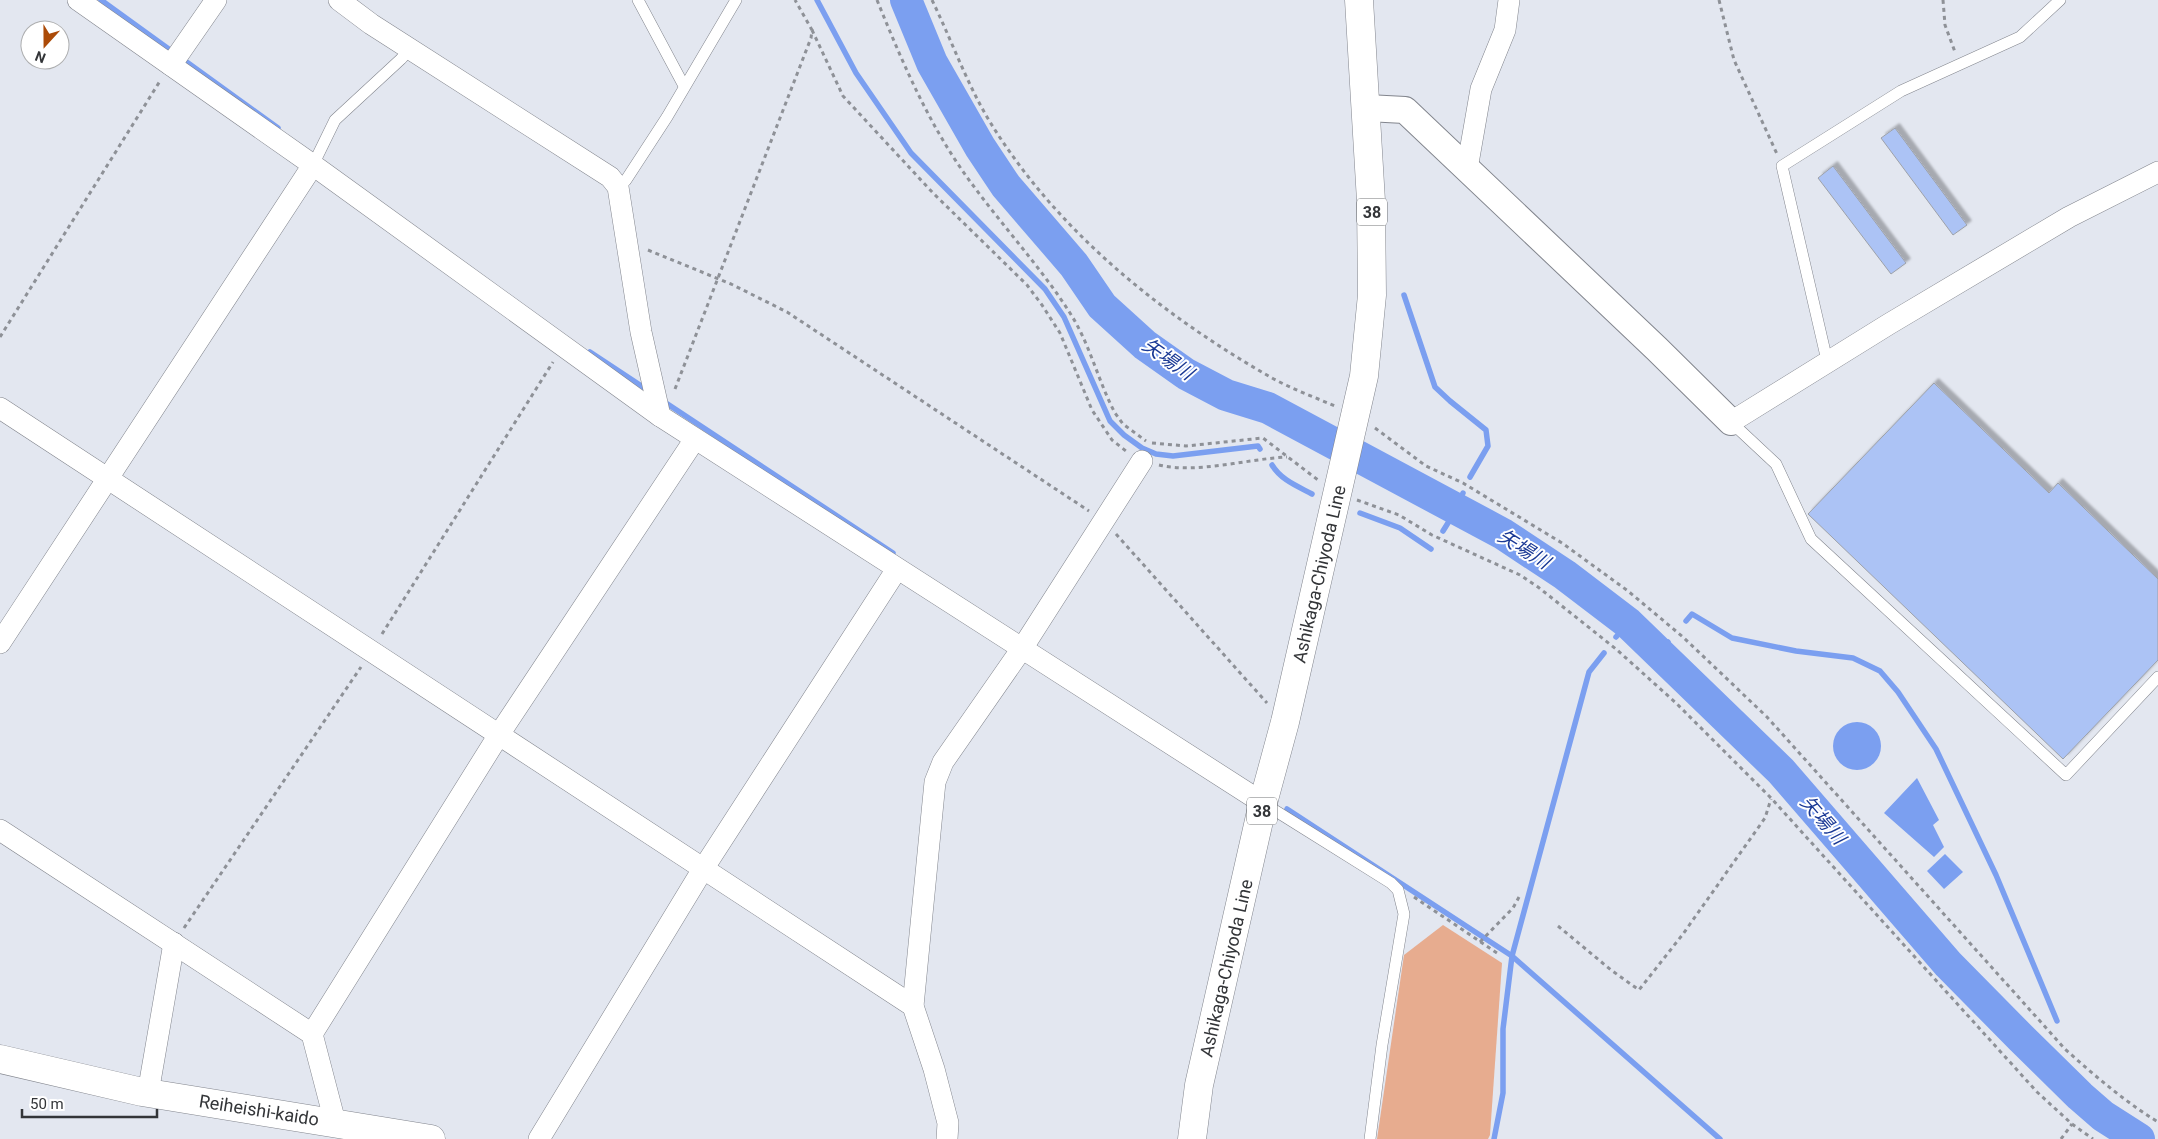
<svg xmlns="http://www.w3.org/2000/svg" width="2158" height="1139" font-family="Roboto,'Noto Sans JP',sans-serif">
	<defs>
		<filter id="shadow"><feDropShadow dx="4.5" dy="-4.5" stdDeviation="1" flood-color="#0004"/></filter>
	</defs>
	<rect width="100%" height="100%" fill="#e3e7f0"/>
	<path fill="#e7ac8f" d="M1443,925L1502,963L1490,1135L1488,1139H1377L1404,955Z"/>
	<g fill="#7b9ff0">
		<circle cx="1857" cy="746" r="24"/>
		<path d="M1917,778L1939,820L1933,825L1944,847L1934,857L1884,813Z"/>
		<path d="M1945,854L1963,872L1944,889L1927,871Z"/>
	</g>
	<g fill="none" stroke-linecap="round" stroke-linejoin="round">
		<g stroke="#7b9ff0" stroke-width="5.5">
			<path d="M101,0L278,128"/>
			<path d="M817,0L856,73L911,153L1045,289L1064,317L1110,421L1124,435L1142,448L1156,454L1173,456L1258,446L1260,449"/>
			<path d="M1404,295L1435,387L1450,401L1486,430L1488,446L1470,477"/>
			<path d="M590,352L649,391"/>
			<path d="M663,401L893,553"/>
			<path d="M1272,465C1281,480 1297,486 1312,494"/>
			<path d="M1360,513L1400,528L1431,549"/>
			<path d="M1443,531L1456,510L1463,493"/>
			<path d="M1686,621L1692,614L1732,638L1796,651L1853,658L1880,671L1898,692L1936,749L1996,875L2057,1021"/>
			<path d="M1616,637L1628,623"/>
			<path d="M1659,652L1668,642"/>
			<path d="M1287,809L1512,956L1720,1139"/>
			<path d="M1494,1139L1503,1093V1029L1512,956L1589,672L1604,653"/>
		</g>
		<path stroke="#7b9ff0" stroke-width="32" d="M906,0L932,63L980,147L1006,186L1074,265L1102,306L1145,345L1186,374L1226,395L1268,408L1503,534L1565,575L1628,623L1781,771L1948,964L2021,1038L2080,1096L2103,1116L2139,1139"/>
	</g>
	<g fill="#acc3f5" stroke="#9da1a9" filter="url(#shadow)">
		<path d="M1895,128L1967,225L1953,235L1881,138Z"/>
		<path d="M1833,166L1906,263L1891,274L1818,178Z"/>
		<path d="M1934,383L2049,493L2058,483L2158,579V660L2063,759L1808,514Z"/>
	</g>
	<g fill="none" stroke-linecap="round" stroke-linejoin="round">
		<defs>
			<g id="service">
				<path d="M638,0L684,86"/>
				<path d="M313,165L335,120L401,59L410,49"/>
				<path d="M618,187L626,180L667,117L736,0"/>
				<path d="M1830,361L1825,352L1782,166L1901,91L2020,37L2060,0"/>
				<path d="M1731,422L1776,464L1811,539L2066,775L2158,677"/>
				<path d="M1263,803L1391,883L1398,890L1404,914L1382,1045L1370,1139"/>
			</g>
			<g id="minor">
				<path d="M78,0L313,165L660,416L1263,803"/>
				<path d="M339,0L371,24L610,177L618,187L641,332L660,416"/>
				<path d="M171,65L216,0"/>
				<path d="M1467,169L1481,89L1505,30L1509,0"/>
				<path d="M0,408C306,605 608,808 913,1006"/>
				<path d="M1731,422L1889,324L2069,217L2158,172"/>
				<path d="M0,643L313,165"/>
				<path d="M0,830L312,1034L335,1122"/>
				<path d="M312,1034L500,733L695,439"/>
				<path d="M148,1093L174,943"/>
				<path d="M539,1139L703,869L897,569"/>
				<path d="M947,1139L948,1123L934,1069L913,1006L935,782L943,762L1023,647L1142,461"/>
			</g>
			<path id="tertiary" d="M1367,108L1405,110L1657,349L1731,422"/>
			<path id="secondary" d="M0,1059L142,1092L431,1139"/>
			<path id="primary" d="M1192,1139L1199,1085L1263,803L1285,722L1364,376L1372,295L1371,201L1359,0"/>
		</defs>
		<use href="#service" stroke="#82858d" stroke-width="12"/>
		<use href="#minor" stroke="#82858d" stroke-width="22"/>
		<use href="#tertiary" stroke="#82858d" stroke-width="28"/>
		<use href="#secondary" stroke="#82858d" stroke-width="29"/>
		<use href="#primary" stroke="#82858d" stroke-width="29"/>
		<g stroke="#8e9197" stroke-width="3" stroke-dasharray="4 4" stroke-linecap="butt">
			<path d="M877,0C901,59 926,118 962,170C996,219 1038,263 1070,313C1090,344 1098,381 1115,413L1123,424L1146,441"/>
			<path d="M932,0C951,39 965,79 987,117C1054,229 1160,314 1272,378C1292,389 1314,397 1335,406"/>
			<path d="M1719,0L1734,60L1777,154"/>
			<path d="M1943,0L1945,25L1955,52"/>
			<path d="M812,30L843,96L933,193L1027,285L1042,305L1060,333L1092,410L1112,440L1126,451"/>
			<path d="M648,250L731,284L787,312L1089,511"/>
			<path d="M0,337L160,81"/>
			<path d="M675,389L811,38L812,30L795,0"/>
			<path d="M1375,428L1426,466L1463,483L1562,543L1628,591L1683,637L1767,717L2065,1049C2095,1076 2124,1101 2158,1122"/>
			<path d="M1152,443L1186,446L1263,438L1318,480"/>
			<path d="M1159,465C1198,474 1246,459 1287,457"/>
			<path d="M1357,500L1399,515L1432,535L1520,575L1538,587L1616,649L1676,703L1771,798L2037,1092L2072,1124L2093,1139"/>
			<path d="M1116,534L1267,703"/>
			<path d="M382,634L553,362"/>
			<path d="M1414,897L1500,955"/>
			<path d="M1558,926L1611,970L1639,990L1683,934L1765,818L1771,799"/>
			<path d="M184,928L361,667"/>
			<path d="M1480,942L1513,908L1519,897"/>
			<path d="M2061,1139L2072,1124"/>
		</g>
		<use href="#service" stroke="#fff" stroke-width="11"/>
		<use href="#minor" stroke="#fff" stroke-width="21"/>
		<use href="#tertiary" stroke="#fff" stroke-width="26"/>
		<use href="#secondary" stroke="#fff" stroke-width="28"/>
		<use href="#primary" stroke="#fff" stroke-width="28"/>
	</g>
	<g text-anchor="middle" dominant-baseline="central" stroke-width="4" stroke-linejoin="round" paint-order="stroke">
		<g fill="#fff" stroke="#707274" stroke-width="1">
			<rect x="1357" y="198.5" width="30" height="27" rx="4"/>
			<rect x="1247" y="797.5" width="30" height="27" rx="4"/>
		</g>
		<g font-size="16" font-weight="bold" fill="#333538">
			<text x="1372" y="212">38</text>
			<text x="1262" y="811">38</text>
		</g>
		<g font-size="18" fill="#333538" stroke="#fff">
			<text transform="translate(1319 574) rotate(-77)">Ashikaga-Chiyoda Line</text>
			<text transform="translate(1226 968) rotate(-77)">Ashikaga-Chiyoda Line</text>
			<text transform="translate(259 1110) rotate(9)">Reiheishi-kaido</text>
		</g>
		<g font-size="19" font-style="italic" fill="#1a3995" stroke="#fff">
			<text transform="translate(1168 359) rotate(35)">矢場川</text>
			<text transform="translate(1524 549) rotate(32)">矢場川</text>
			<text transform="translate(1823 820) rotate(49)">矢場川</text>
		</g>
	</g>
	<g transform="translate(45 45) rotate(201)"><circle r="24" fill="#ffffff" stroke="#adaeaf"/>
	<path d="M0-4L9 19L0 12L-9 19Z" fill="#ac4b08"/>
	<text y="-8" font-size="14" font-weight="bold" text-anchor="middle" fill="#333538">N</text>
	</g>
	<path d="M22 1109v8h135v-8" fill="none" stroke="#333538" stroke-width="2.5"/>
	<text x="30" y="1109" font-size="15" fill="#333538" stroke="#ffffff" stroke-width="4" paint-order="stroke">50 m</text>
</svg>
